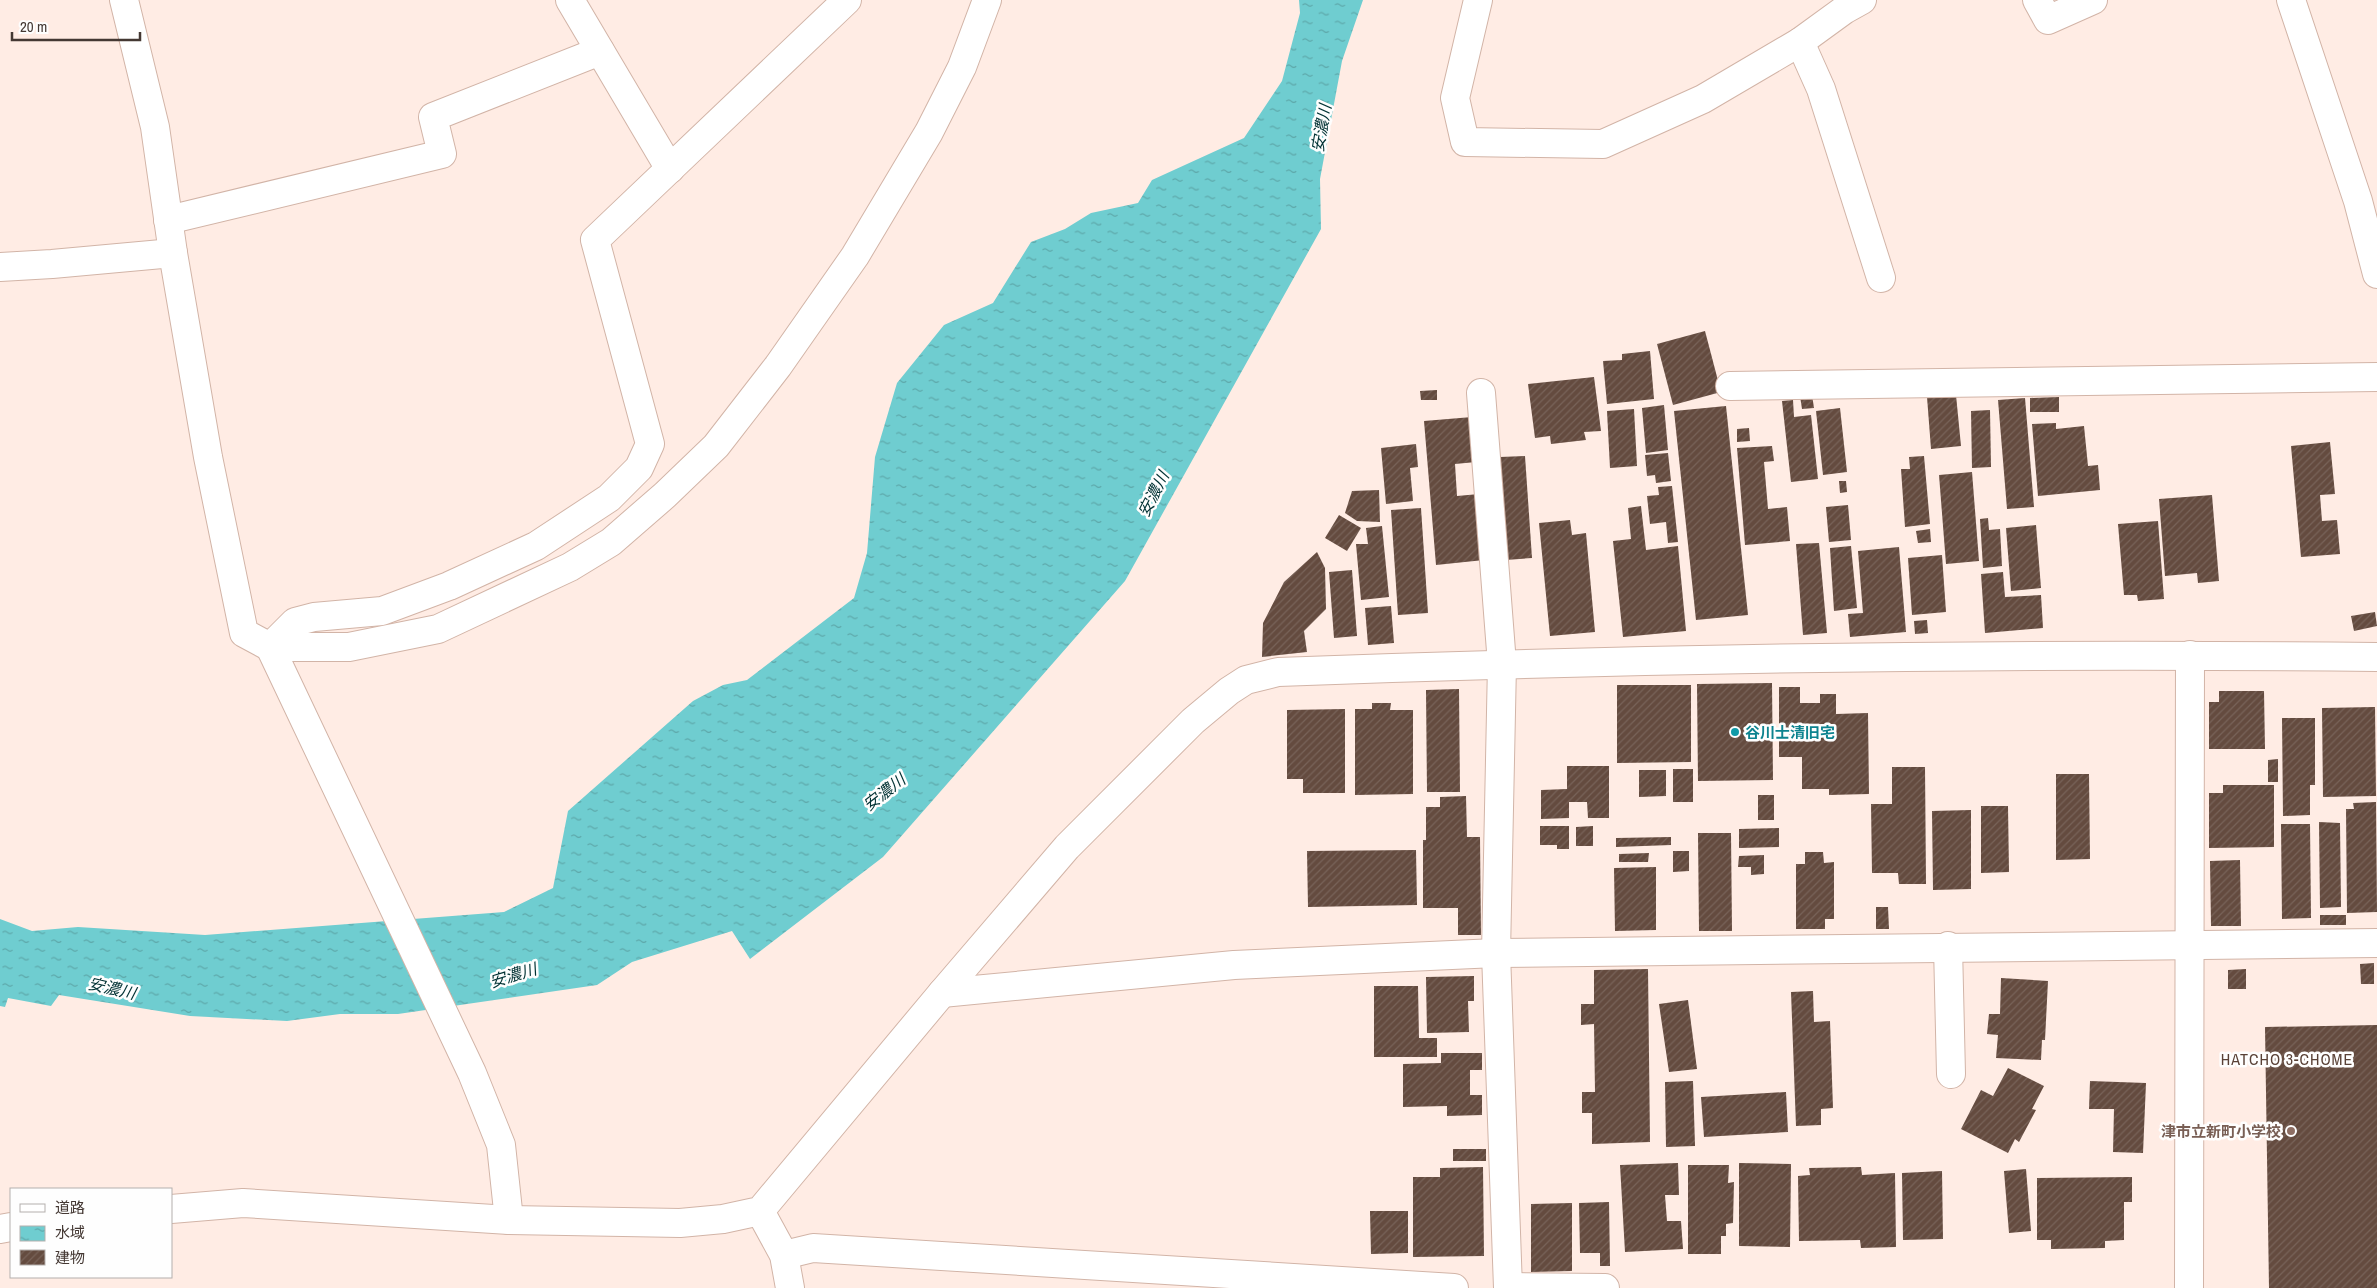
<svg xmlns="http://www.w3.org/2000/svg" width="2377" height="1288" font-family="'Archivo Narrow','Noto Sans JP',sans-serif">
	<defs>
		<pattern id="water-ripples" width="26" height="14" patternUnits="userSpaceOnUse" patternTransform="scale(1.25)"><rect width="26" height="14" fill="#6fcdd0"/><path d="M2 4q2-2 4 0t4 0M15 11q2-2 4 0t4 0" fill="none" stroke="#5da7a9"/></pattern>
		<pattern id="building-hatch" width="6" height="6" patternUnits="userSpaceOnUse" patternTransform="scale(1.25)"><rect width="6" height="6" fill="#644b3f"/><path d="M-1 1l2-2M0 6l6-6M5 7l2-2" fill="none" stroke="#786359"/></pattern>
	</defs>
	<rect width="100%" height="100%" fill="#ffece4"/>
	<path fill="url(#water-ripples)" d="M1299,0H1363L1342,61L1320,179L1321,229L1125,581L883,857L750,959L732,931L632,962L597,985L398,1014H340L287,1021L190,1016L59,995L51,1006L8,998L5,1007L0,1006V919L32,931L78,927L205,935L504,912L553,888L568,811L693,701L723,685L747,680L854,598L867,553L875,457L897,383L944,325L993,303L1031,242L1065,229L1091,213L1138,203L1152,180L1244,138L1282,81L1300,13Z"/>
	<g fill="url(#building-hatch)">
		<path d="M1705,331L1721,392L1673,405L1657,344Z"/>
		<path d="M1650,351L1654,399L1607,404L1603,361L1622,360V354Z"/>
		<path d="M1594,377L1601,431L1584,432L1586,440L1551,444L1550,436L1535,438L1528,384Z"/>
		<path d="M1437,390V400H1421L1420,391Z"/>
		<path d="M1812,395L1814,408L1802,409L1800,396Z"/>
		<path d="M1956,395L1961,446L1931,449L1927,397Z"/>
		<path d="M2059,397V412H2030V398Z"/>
		<path d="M2025,398L2034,507L2007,509L1998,400Z"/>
		<path d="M1793,400L1794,417L1811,415L1818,479L1791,482L1782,401Z"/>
		<path d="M1664,405L1668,450L1646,453L1642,408Z"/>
		<path d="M1726,406L1748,615L1696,620L1674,411Z"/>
		<path d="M1840,408L1847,472L1823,475L1816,411Z"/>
		<path d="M1634,409L1637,466L1610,468L1607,411Z"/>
		<path d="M1990,410L1991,467L1972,468L1971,411Z"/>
		<path d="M1472,417L1476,462L1455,464L1457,496L1479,494L1484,560L1436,565L1424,421Z"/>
		<path d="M2056,423V429L2084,426L2088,466L2098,465L2100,490L2038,496L2032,424Z"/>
		<path d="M1749,428L1750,441L1737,442V429Z"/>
		<path d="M2330,442L2335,494L2320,495L2322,521L2337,520L2340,554L2301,557L2291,446Z"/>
		<path d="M1416,444L1418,467L1410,468L1413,501L1386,504L1381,448Z"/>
		<path d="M1772,446L1774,461L1764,462L1768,509L1787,507L1790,541L1745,545L1737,448Z"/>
		<path d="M1668,453L1671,481L1656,483L1655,475L1647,476L1645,455Z"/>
		<path d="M1525,456L1532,558L1506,560L1500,457Z"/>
		<path d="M1924,456L1930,524L1905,527L1901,469H1910L1909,457Z"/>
		<path d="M1972,472L1979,561L1946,564L1939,475Z"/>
		<path d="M1839,481H1846L1847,492L1840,493Z"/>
		<path d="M1672,486L1678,542L1668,543L1666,522L1650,524L1647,496L1659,495L1658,487Z"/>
		<path d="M1379,490L1380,522L1357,521L1345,513L1352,491Z"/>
		<path d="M2212,495L2219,581L2198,583L2197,573L2165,576L2159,499Z"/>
		<path d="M1848,505L1851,540L1829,542L1826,507Z"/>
		<path d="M1641,506L1646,550L1678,546L1686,631L1623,637L1613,541L1631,539L1628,508Z"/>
		<path d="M1421,508L1428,613L1398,615L1391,510Z"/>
		<path d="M1339,515L1361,528L1347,551L1325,538Z"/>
		<path d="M1988,518L1989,530L2000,529L2002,566L1983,568L1980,519Z"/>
		<path d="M1570,520L1572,535L1586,533L1595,632L1550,636L1539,523Z"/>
		<path d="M2158,521L2164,599L2138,601L2137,595H2124L2118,524Z"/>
		<path d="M2036,525L2041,588L2011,591L2006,528Z"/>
		<path d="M1382,526L1389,597L1361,600L1356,544H1368L1366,528Z"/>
		<path d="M1930,529L1931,542L1918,543L1916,531Z"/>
		<path d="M1819,543L1827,633L1803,635L1796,544Z"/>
		<path d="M1851,546L1857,608L1834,611L1830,548Z"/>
		<path d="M1899,547L1906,632L1850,637L1848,614L1863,613L1858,551Z"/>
		<path d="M1317,552L1325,568L1326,609L1304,631L1307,652L1262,657L1263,623L1284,582Z"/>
		<path d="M1942,555L1946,612L1912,615L1908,558Z"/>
		<path d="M1352,570L1357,636L1334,638L1329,572Z"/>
		<path d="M2003,572L2005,597L2041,595L2043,628L1985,633L1981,574Z"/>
		<path d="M1391,606L1394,643L1368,645L1365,608Z"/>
		<path d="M2375,612L2377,626L2354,631L2351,616Z"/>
		<path d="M1927,620L1928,633L1915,634L1914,621Z"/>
		<path d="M1772,683L1773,780L1698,781L1697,684Z"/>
		<path d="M1617,685H1691V762L1617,763Z"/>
		<path d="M1779,687H1800V703H1820V694H1836V714L1868,713L1869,794L1829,795V789H1802V757H1779Z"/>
		<path d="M1459,689L1460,792H1427L1426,690Z"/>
		<path d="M2219,691H2264L2265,749H2209V702H2219Z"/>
		<path d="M1372,703H1391L1390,710H1413V794L1355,795V709H1372Z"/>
		<path d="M2375,707L2376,796L2323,797L2322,708Z"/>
		<path d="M1345,709V793H1303V779H1287V710Z"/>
		<path d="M2282,718H2315V785H2310V815L2283,816Z"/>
		<path d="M2278,759V782H2268V760Z"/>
		<path d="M1567,766H1609V818H1588L1587,802H1569V818L1541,819V790L1567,789Z"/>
		<path d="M1892,767H1925L1926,884H1899L1898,873H1872L1871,804H1892Z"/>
		<rect x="1673" y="769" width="20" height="33"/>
		<path d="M1639,770H1666V796L1639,797Z"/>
		<path d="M2056,774H2089L2090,859L2056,860Z"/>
		<path d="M2223,785H2274V847L2209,848V793H2223Z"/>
		<rect x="1758" y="795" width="16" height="25"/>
		<path d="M1466,796L1467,837H1480L1481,935H1458V908H1423V840H1426V807H1440V797Z"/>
		<path d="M2376,802L2377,912L2347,913L2346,809H2354L2353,803Z"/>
		<path d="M1981,806H2008L2009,872L1981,873Z"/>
		<path d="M1971,810V889L1933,890L1932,811Z"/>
		<path d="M2319,822L2340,823L2341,907L2320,908Z"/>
		<path d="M2281,824H2310L2311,918L2282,919Z"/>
		<path d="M1540,826H1569V849H1557V845H1540Z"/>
		<path d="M1593,826V846H1576V827Z"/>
		<path d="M1779,828V847L1739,848V829Z"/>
		<path d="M1698,833H1731L1732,931H1699Z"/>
		<path d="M1671,837V845L1616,847V838Z"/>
		<path d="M1416,850L1417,905L1308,907L1307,851Z"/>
		<path d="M1673,851H1689V871L1673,872Z"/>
		<path d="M1805,852H1823L1824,863L1834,862V919H1825V929H1796V864H1805Z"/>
		<path d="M1649,853L1648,862H1619V854Z"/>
		<path d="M1764,855V874L1751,875V867H1738L1739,856Z"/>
		<path d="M2240,860L2241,926H2211L2210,861Z"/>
		<path d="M1656,867V930L1615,931L1614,868Z"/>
		<path d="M1876,907H1888L1889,929H1876Z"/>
		<rect x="2320" y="915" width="26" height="10"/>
		<path d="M2374,963V984H2361L2360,964Z"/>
		<path d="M1648,969L1650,1142L1592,1144V1113H1582V1092H1595L1594,1024L1581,1025V1004H1594V970Z"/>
		<path d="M2246,969V989H2228V970Z"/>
		<path d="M1474,976V1001H1468L1469,1032L1427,1033L1426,977Z"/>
		<path d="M2001,978L2048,981L2045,1040H2042L2041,1060L1996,1058L1998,1035L1987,1034L1989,1014H2000Z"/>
		<path d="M1374,986H1418L1419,1038H1437V1057H1374Z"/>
		<path d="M1813,991L1814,1022L1830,1021L1833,1108L1821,1109V1125L1796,1126L1791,992Z"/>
		<path d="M1688,1000L1697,1069L1669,1072L1659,1004Z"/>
		<path d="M2377,1025V1288H2269L2265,1027Z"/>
		<path d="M1441,1053H1482V1070H1470V1095H1482V1115L1447,1116V1106L1403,1107V1064L1441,1063Z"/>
		<path d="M2008,1068L2044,1086L2032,1109L2036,1110L2019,1142L2015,1139L2008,1153L1961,1129L1981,1090L1993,1096Z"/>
		<path d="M1693,1081L1695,1146L1666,1147L1665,1082Z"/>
		<path d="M2090,1081L2146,1083L2143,1153L2113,1152L2114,1109H2089Z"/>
		<path d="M1786,1092L1788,1132L1704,1137L1701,1097Z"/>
		<rect x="1453" y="1149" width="33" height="12"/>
		<path d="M1678,1163L1679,1195H1665L1667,1221H1681L1683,1249L1625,1252L1620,1165Z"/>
		<path d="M1739,1163L1791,1164L1790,1247L1739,1246Z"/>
		<path d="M1688,1165H1729L1728,1183L1734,1182L1733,1223L1726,1224V1236H1721V1254H1688Z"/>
		<path d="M1483,1167L1484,1256L1413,1257V1177H1440V1168Z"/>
		<path d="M1861,1167L1862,1175L1895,1173L1896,1247L1861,1248L1860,1240L1799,1241L1798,1176L1810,1175L1809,1168Z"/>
		<path d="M2026,1169L2031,1231L2009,1233L2004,1171Z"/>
		<path d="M1942,1171L1943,1239L1903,1240L1902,1173Z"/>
		<path d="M2132,1177V1202H2124V1240L2105,1241V1248L2051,1249V1240H2037V1178Z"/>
		<path d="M1609,1202L1610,1266H1600V1253H1580L1579,1203Z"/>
		<path d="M1572,1203V1271L1531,1272V1204Z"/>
		<path d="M1370,1211H1408V1253L1371,1254Z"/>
	</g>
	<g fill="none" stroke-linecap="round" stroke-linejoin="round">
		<defs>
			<g id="minor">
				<path d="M124,0L155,127L173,253L208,457L244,633L270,647H349L438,629L570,567L611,542L665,495L716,446L778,366L855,256L929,132L962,67L987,0"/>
				<path d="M570,0L670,169"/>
				<path d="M1478,0L1455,98L1465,142L1603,144L1703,99L1800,42L1844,10L1862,0"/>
				<path d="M2037,0L2048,20L2093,0"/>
				<path d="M2291,0L2358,201L2377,274"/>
				<path d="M1800,42L1821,89L1881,278"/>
				<path d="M168,220L442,154L433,117L600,51"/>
				<path d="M0,267L52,264L173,253"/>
				<path d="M1730,386L2377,377"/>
				<path d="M1481,393L1502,664L1496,953L1508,1288"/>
				<path d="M270,647L295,622L314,617L382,611L449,586L536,546L609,498L639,468L650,444L595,240L847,0"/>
				<path d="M270,647L472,1073L501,1145L509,1220"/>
				<path d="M1948,946L1951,1074"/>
				<path d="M942,993L1234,965L1496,953L2377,943"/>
				<path d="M171,1209L243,1203L509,1220L680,1223L723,1219L760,1211L942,993L1067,847L1193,721L1229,691L1246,680L1278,672C1644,658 2011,653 2377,657"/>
				<path d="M760,1211L784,1255L790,1288"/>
				<path d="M0,1229L11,1227"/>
				<path d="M784,1255L813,1248L1454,1288"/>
				<path d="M1508,1287L1605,1288"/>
				<path d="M2189,1288L2190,655"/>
			</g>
		</defs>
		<use href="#minor" stroke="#d2b4a7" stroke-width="30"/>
		<use href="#minor" stroke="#fff" stroke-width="28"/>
	</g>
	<circle fill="#0f9aa8" stroke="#fefefe" stroke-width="2" cx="1735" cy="732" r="5"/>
	<circle fill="#8d6e63" stroke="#fefefe" stroke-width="2" cx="2291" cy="1131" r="5"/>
	<g text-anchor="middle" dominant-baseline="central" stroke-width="5" stroke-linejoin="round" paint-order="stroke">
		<g font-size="15" font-weight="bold" fill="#0d838f" stroke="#fefefe" text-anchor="start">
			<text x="1745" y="732">谷川士清旧宅</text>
		</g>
		<g font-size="15" font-weight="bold" fill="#785e54" stroke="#fefefe" text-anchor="end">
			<text x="2281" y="1131">津市立新町小学校</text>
		</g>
		<g font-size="16" font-style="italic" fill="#013133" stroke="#fefefe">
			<text transform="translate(1321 128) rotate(-80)">安濃川</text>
			<text transform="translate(1153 494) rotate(-63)">安濃川</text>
			<text transform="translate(884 792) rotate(-38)">安濃川</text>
			<text transform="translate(513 975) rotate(-17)">安濃川</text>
			<text transform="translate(112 988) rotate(13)">安濃川</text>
		</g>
		<g font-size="16" letter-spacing="1" fill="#594136" stroke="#fefefe">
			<text x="2287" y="1059">HATCHO 3-CHOME</text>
		</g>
	</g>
	<rect x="10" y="1188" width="162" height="90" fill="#fefefe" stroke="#b4afad"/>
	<rect x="20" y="1204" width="25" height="8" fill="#ffffff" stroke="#b4afad"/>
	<text x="55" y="1213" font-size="15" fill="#443833">道路</text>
	<rect x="20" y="1226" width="25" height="15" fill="url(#water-ripples)" stroke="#b4afad"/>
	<text x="55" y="1238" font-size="15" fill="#443833">水域</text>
	<rect x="20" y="1250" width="25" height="15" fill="url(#building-hatch)" stroke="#b4afad"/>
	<text x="55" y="1263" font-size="15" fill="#443833">建物</text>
	<path d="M12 32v8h128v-8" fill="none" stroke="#443833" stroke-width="2.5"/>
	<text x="20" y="32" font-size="15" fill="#443833" stroke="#fefefe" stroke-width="4" paint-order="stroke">20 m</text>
</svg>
